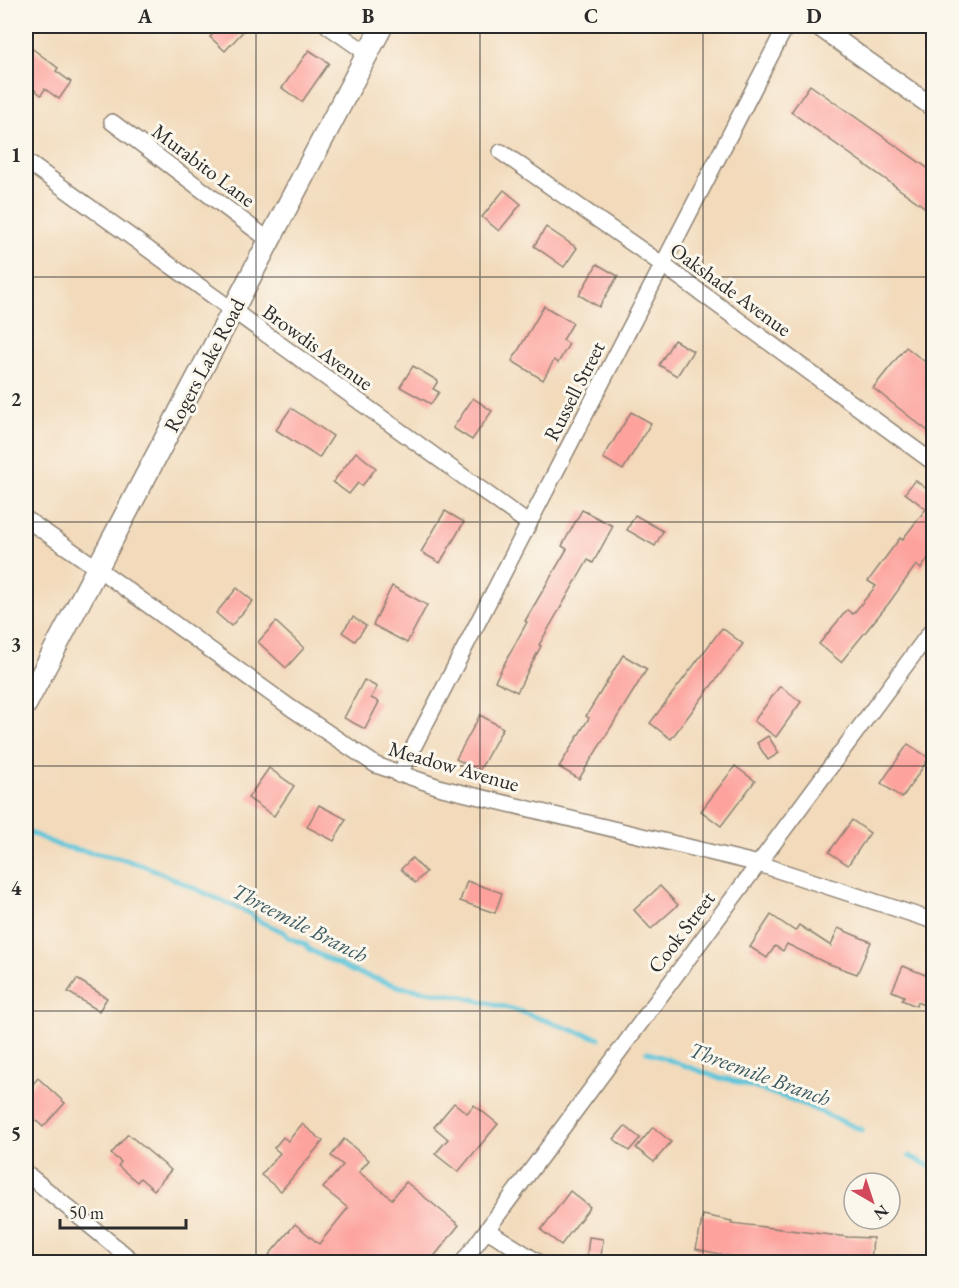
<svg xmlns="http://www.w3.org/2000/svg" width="959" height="1288" font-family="'EB Garamond',serif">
	<rect width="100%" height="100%" fill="#fbf7ec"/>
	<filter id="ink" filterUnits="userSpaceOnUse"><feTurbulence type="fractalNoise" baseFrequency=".0167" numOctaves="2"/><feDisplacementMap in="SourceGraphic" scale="12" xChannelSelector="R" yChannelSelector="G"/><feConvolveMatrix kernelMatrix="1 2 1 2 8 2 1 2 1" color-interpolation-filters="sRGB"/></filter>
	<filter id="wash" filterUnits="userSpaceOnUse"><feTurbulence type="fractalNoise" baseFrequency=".008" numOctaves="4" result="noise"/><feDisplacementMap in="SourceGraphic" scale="24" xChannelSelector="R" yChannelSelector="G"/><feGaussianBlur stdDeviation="1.35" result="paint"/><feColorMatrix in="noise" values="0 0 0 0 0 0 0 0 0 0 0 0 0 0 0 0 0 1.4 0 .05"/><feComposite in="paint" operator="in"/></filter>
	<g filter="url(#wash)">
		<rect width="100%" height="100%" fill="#f2dabb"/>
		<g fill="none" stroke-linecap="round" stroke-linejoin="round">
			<g stroke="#5dc5da" stroke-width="5">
				<path d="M26,831L60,846L122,859L143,865L249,913L259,921L284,932L288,937L306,945L310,950L352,971L401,987L464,997L516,1010L578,1032L599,1038"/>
				<path d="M647,1052L722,1079H727L793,1100L862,1130"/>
				<path d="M909,1156L934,1168"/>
			</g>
		</g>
		<g id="blocks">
			<g fill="#fda29d">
				<path d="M221,26H248L225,51L210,37Z"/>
				<path d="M26,44L58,68L56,71L71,82L59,99L45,89L41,95L26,83Z"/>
				<path d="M309,50L329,63L302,102L282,88Z"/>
				<path d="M810,85L933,172V213L791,112Z"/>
				<path d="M504,190L521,204L499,231L482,217Z"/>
				<path d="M546,227L577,248L564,267L534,246Z"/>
				<path d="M597,264L618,276L599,307L579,295Z"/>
				<path d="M544,306L573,323L563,340L569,344L558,363L554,360L543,380L512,361Z"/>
				<path d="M674,340L693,351L677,376L659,365Z"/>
				<path d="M906,347L933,368V435L873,388Z"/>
				<path d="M413,366L438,381L433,389L439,392L431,404L400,387Z"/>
				<path d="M473,398L492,411L472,440L453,428Z"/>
				<path d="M291,408L333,436L319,458L276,430Z"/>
				<path d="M631,412L651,423L623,470L603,458Z"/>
				<path d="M356,452L376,468L362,486L358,483L349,494L333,482Z"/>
				<path d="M915,480L933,494V551L921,569L916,565L889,603L841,662L819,644L847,610L853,614L876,586L868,581L900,538L902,540L926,509L905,493Z"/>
				<path d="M582,510L613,526L593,563L588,560L539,645L541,646L517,692L495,681L527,622L525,621L567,549L562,546Z"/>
				<path d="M445,511L464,522L440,563L421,552Z"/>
				<path d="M635,515L663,531L655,546L627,530Z"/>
				<path d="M392,586L427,605L407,643L373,625Z"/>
				<path d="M237,588L253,601L231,626L216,613Z"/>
				<path d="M353,617L366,626L355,641L342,632Z"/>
				<path d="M276,622L304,648L286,668L258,642Z"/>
				<path d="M722,628L743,644L671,739L650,723Z"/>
				<path d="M623,655L647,669L579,779L559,767L589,718L586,716Z"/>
				<path d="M364,680L377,687L371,698L379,702L365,729L344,718Z"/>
				<path d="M780,686L801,702L776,737L754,721Z"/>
				<path d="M480,715L503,728L479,771L456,759Z"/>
				<path d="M768,736L779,753L768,760L757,743Z"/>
				<path d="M908,744L929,758L902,798L881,783Z"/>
				<path d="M735,766L755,781L721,826L701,811Z"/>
				<path d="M269,768L294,786L274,816L248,798Z"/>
				<path d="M319,805L346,819L334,841L307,827Z"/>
				<path d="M852,820L870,833L848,865L829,852Z"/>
				<path d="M412,858L426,872L415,883L401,869Z"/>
				<path d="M467,881L502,893L495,913L460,901Z"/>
				<path d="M660,886L678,905L651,929L634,910Z"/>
				<path d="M771,915L795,931L799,925L831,946L838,928L871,942L857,974L824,962L787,944L783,951L775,946L767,958L750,947Z"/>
				<path d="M903,966L933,978V1009L917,1002L916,1006L902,1000L904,996L892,991Z"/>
				<path d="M77,979L107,998L99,1011L68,992Z"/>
				<path d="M38,1078L65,1103L43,1127L26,1111V1092Z"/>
				<path d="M454,1103L467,1113L474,1105L498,1124L458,1172L435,1154L448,1139L434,1127Z"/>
				<path d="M302,1124L323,1141L281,1191L261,1175L280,1153L274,1148L283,1137L288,1141Z"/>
				<path d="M625,1126L640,1138L629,1151L614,1139Z"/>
				<path d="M653,1127L671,1142L654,1162L636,1148Z"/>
				<path d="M128,1134L171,1170L154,1190L140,1178L137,1182L118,1166L121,1162L111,1154Z"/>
				<path d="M344,1139L369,1160L359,1172L392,1199L406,1182L459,1225L429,1263H279L269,1255L295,1224L319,1244L348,1208L323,1188L343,1165L331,1156Z"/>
				<path d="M570,1191L590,1207L561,1245L541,1230Z"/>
				<path d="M703,1215L732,1221L731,1223L848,1237L873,1238L871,1263H762L696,1249Z"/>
				<path d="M589,1237L603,1239L601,1257L587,1255Z"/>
			</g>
		</g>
	</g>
	<g filter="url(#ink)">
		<use href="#blocks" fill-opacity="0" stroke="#8e8273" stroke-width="1.5"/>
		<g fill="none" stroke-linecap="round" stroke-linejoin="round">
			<defs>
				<g id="minor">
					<path d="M328,26L368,54"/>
					<path d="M112,122L270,241"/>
					<path d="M501,152L663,265L934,463"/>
					<path d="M26,161L529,524"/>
					<path d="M26,519L97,568L291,708L376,765L442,788L759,864L934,921"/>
					<path d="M399,775L786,26"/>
					<path d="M26,1173L134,1262"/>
					<path d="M487,1230L538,1262"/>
					<path d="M463,1262L934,627"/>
				</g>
				<path id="tertiary" d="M818,26L934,108"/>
				<path id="secondary" d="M26,704L382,26"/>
			</defs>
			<use href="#minor" stroke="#8e8273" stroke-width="18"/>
			<use href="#tertiary" stroke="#8e8273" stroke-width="21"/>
			<use href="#secondary" stroke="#8e8273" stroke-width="24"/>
			<use href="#minor" stroke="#fff" stroke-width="15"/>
			<use href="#tertiary" stroke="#fff" stroke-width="18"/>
			<use href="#secondary" stroke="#fff" stroke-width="21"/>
		</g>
	</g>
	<path fill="none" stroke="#2b2b2b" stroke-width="1.5" stroke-opacity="0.55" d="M256,26V1262M480,26V1262M703,26V1262M26,277H934M26,522H934M26,766H934M26,1011H934"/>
	<g text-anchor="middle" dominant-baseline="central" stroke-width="6" stroke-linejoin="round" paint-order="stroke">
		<g font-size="21" fill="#2b2b2b" stroke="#fbf7ec">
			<text transform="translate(204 165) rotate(37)">Murabito Lane</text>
			<text transform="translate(731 289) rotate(36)">Oakshade Avenue</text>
			<text transform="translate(318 347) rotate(36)">Browdis Avenue</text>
			<text transform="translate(204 365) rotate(-62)">Rogers Lake Road</text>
			<text transform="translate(574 391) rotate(-63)">Russell Street</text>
			<text transform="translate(454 766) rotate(16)">Meadow Avenue</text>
			<text transform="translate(681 932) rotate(-53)">Cook Street</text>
		</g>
		<g font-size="22" font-style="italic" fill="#3a5960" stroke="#fbf7ec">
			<text transform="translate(300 923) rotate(27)">Threemile Branch</text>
			<text transform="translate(760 1074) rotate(20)">Threemile Branch</text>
		</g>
	</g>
	<rect width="959" height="1288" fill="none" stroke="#fbf7ec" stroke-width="66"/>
	<g transform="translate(872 1201) rotate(141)"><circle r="28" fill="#fbf7ec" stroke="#a8a59f" stroke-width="1.5"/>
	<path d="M0-4.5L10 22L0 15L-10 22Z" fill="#d1495b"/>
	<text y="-9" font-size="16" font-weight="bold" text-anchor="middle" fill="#2b2b2b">N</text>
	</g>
	<path d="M60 1219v9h126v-9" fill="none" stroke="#2b2b2b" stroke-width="3"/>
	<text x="69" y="1219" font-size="18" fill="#2b2b2b" stroke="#fbf7ec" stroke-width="4.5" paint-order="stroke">50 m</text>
	<rect x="33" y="33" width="893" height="1222" fill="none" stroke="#2b2b2b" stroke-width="2"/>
	<g font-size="20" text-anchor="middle" font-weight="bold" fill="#2b2b2b">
		<text x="145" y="23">A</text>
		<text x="368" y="23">B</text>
		<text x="591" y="23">C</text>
		<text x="814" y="23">D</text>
		<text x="16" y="162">1</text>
		<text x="16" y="406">2</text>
		<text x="16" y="651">3</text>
		<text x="16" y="895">4</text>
		<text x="16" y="1140">5</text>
	</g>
</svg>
